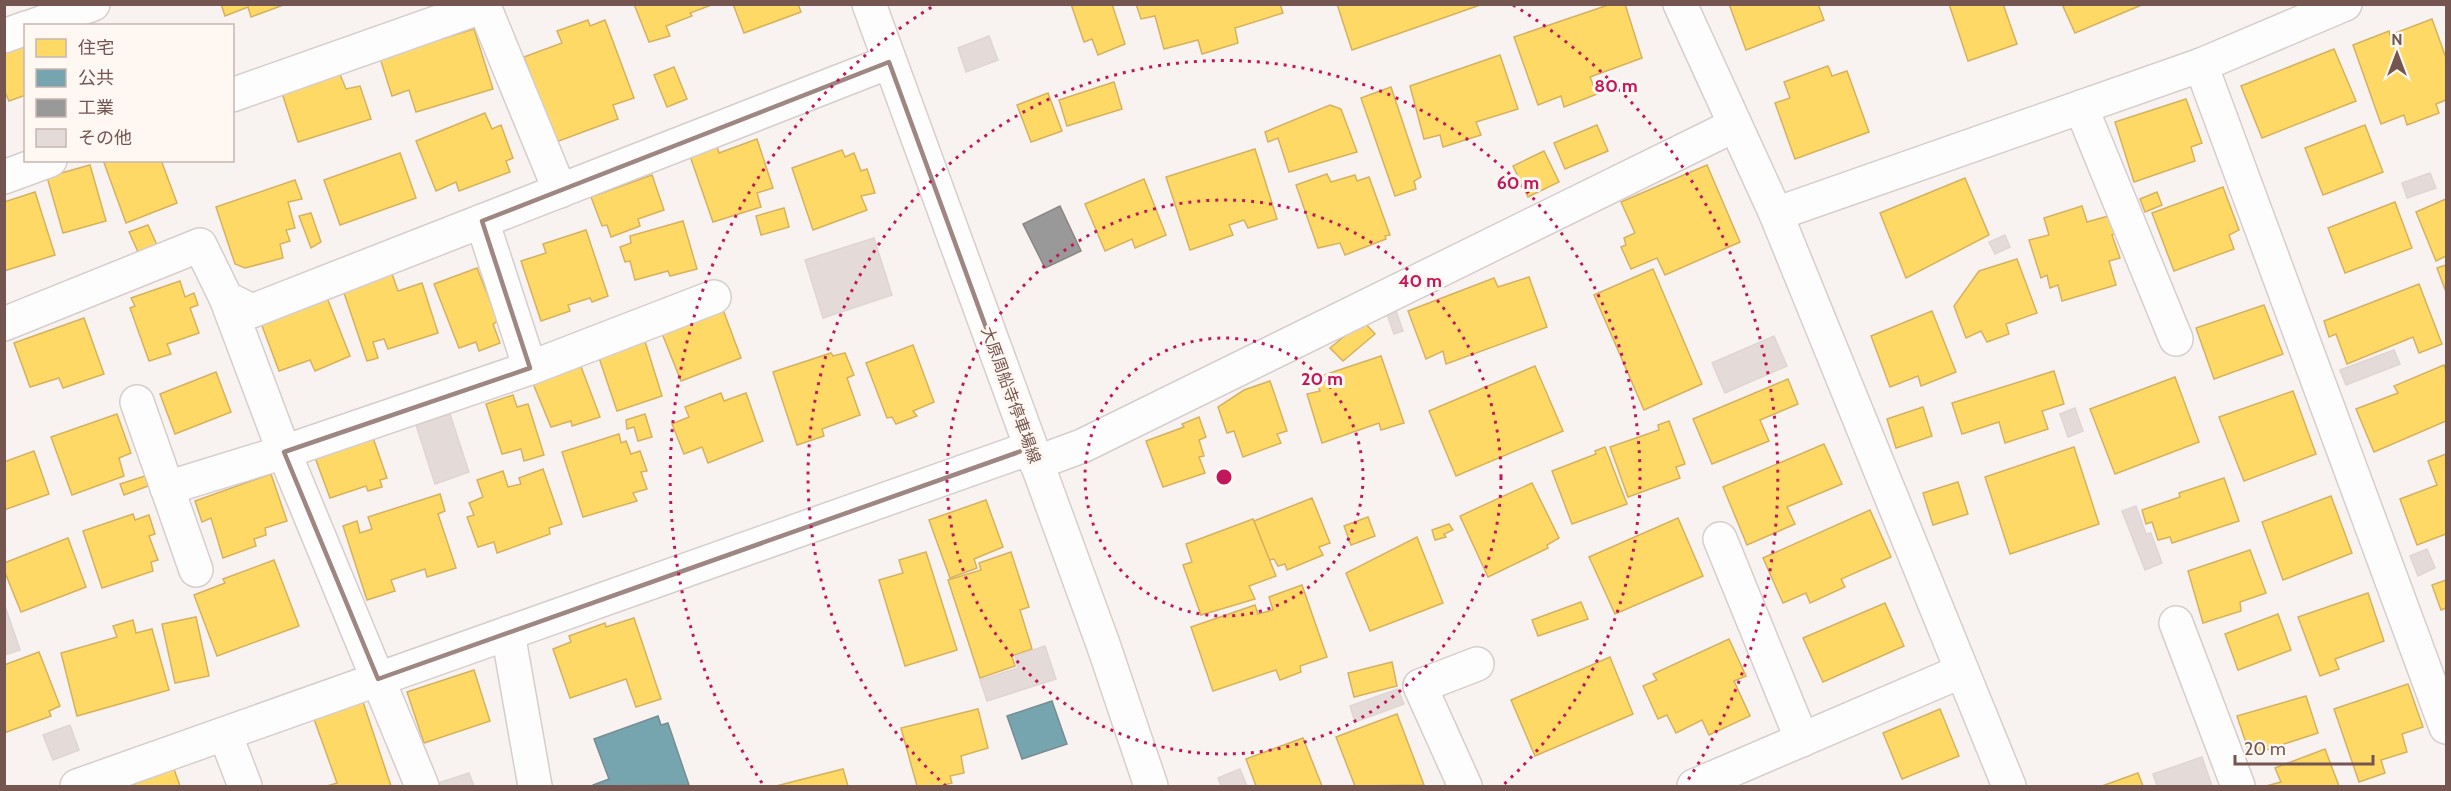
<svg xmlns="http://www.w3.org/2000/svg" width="2451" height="791" font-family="Cabin,'Noto Sans JP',sans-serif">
	<rect width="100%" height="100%" fill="#f8f3f0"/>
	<g fill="#ffd966" stroke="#d6b15f" stroke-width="1.5">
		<path d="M221,4H286L251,17L248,7L225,16Z"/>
		<path d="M634,4H714L690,13L692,16L666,26L670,36L649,42Z"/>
		<path d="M733,4H798L801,12L744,33Z"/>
		<path d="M1071,4H1112L1125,44L1098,55L1092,39L1084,42Z"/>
		<path d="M1136,4H1280L1283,13L1235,28L1238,43L1202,54L1198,40L1164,49L1155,16L1141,19Z"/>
		<path d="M1337,4H1483L1352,50Z"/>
		<path d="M1611,4H1625L1642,58L1590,77L1597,94L1564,107L1561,96L1538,105L1514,37Z"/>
		<path d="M1729,4H1818L1824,20L1746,50Z"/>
		<path d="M1949,4H2003L2017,44L1968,61Z"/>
		<path d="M2062,4H2144L2075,33Z"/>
		<path d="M2432,19L2446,58V100L2436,104L2439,113L2407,125L2404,115L2381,124L2353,45L2389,31L2390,35Z"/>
		<path d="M588,20L590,26L605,20L634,98L613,105L618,119L556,142L524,57L562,43L557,31Z"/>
		<path d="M474,29L493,89L416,112L409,90L392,96L380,58Z"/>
		<path d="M26,38V95L9,101L4,90V46Z"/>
		<path d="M2334,49L2356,101L2262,138L2241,86Z"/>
		<path d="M1500,55L1518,109L1476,122L1481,135L1443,147L1440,135L1424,139L1410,86Z"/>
		<path d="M1828,66L1832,76L1847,71L1869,132L1795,159L1775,103L1790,98L1784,82Z"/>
		<path d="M674,67L687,99L667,107L654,75Z"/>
		<path d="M339,72L346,89L360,86L371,119L298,142L281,90Z"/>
		<path d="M1114,82L1122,109L1067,126L1059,100Z"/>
		<path d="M1391,87L1421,177L1414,181L1416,189L1395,196L1361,98Z"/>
		<path d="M1048,93L1062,131L1031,142L1017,105Z"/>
		<path d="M2186,99L2202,143L2191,147L2195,161L2134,182L2115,122Z"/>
		<path d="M1330,105L1341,109L1357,152L1289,172L1278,138L1268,142L1265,132Z"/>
		<path d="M485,113L492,129L501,125L513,158L506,161L510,172L459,191L456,182L436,191L416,141Z"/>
		<path d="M1597,125L1608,151L1565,169L1554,143Z"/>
		<path d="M2365,125L2383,172L2323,195L2305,148Z"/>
		<path d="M757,139L773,188L757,193L761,207L713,222L690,156L717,147L719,153Z"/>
		<path d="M1255,149L1277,219L1248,228L1244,220L1229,225L1233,235L1190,250L1166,177Z"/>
		<path d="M842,150L845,157L854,153L861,171L867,169L875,193L861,196L867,210L813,230L792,168Z"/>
		<path d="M1544,151L1559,182L1528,197L1513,166Z"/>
		<path d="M400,153L416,198L340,225L324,180Z"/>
		<path d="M103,160H161L177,203L126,223Z"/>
		<path d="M90,165L106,221L63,233L47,177Z"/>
		<path d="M1707,165L1740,242L1665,275L1657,258L1631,269L1621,247L1626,245L1624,238L1635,233L1621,202Z"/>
		<path d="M1327,174L1331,182L1355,175L1357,181L1369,177L1390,235L1385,236L1386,239L1345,255L1340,243L1318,248L1296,185Z"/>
		<path d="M652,175L664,210L638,219L640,226L611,237L607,225L602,226L591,197Z"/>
		<path d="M1965,178L1989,235L1906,278L1880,213Z"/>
		<path d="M1144,179L1166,235L1135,248L1132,239L1105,251L1085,204Z"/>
		<path d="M295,180L302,199L288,202L295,228L286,230L290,241L280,244L283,258L245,268L235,264L216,207Z"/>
		<path d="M2223,187L2239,230L2229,235L2234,249L2174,271L2152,213Z"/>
		<path d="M35,192L55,255L4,271V202Z"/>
		<path d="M2157,192L2162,205L2145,212L2140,199Z"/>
		<path d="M2446,199V256L2436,261L2416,212Z"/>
		<path d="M2395,202L2412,248L2345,273L2328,228Z"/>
		<path d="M2082,206L2087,222L2112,215L2118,232L2112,235L2120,258L2109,261L2116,285L2062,301L2058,285L2050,288L2047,275L2041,278L2029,240L2049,235L2044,218Z"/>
		<path d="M784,208L789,227L761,235L756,216Z"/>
		<path d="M311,213L321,242L311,248L299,216Z"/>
		<path d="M683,221L697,269L670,276L668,271L635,280L630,261L625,262L620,247L631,243L630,236Z"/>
		<path d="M148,225L157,245L138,252L129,232Z"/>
		<path d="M586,230L608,296L592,302L590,298L568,305L570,311L541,321L521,261L546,253L543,244Z"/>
		<path d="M2017,259L2037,313L2006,324L2009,334L1987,342L1981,331L1966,338L1954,306L1979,271Z"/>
		<path d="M2446,265V292L2437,268Z"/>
		<path d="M477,268L498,321L493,324L500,343L479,351L476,342L459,348L434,284Z"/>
		<path d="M1653,269L1702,384L1644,410L1594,295Z"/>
		<path d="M391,271L398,291L422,283L438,333L388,349L384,339L373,342L378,358L367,361L342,287Z"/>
		<path d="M1529,277L1547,327L1446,364L1443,351L1426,359L1408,311L1494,278L1498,287Z"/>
		<path d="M180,281L185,297L194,293L198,305L190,308L199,333L167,344L171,354L149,361L130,308L135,306L131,298Z"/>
		<path d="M2419,284L2442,344L2419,353L2413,337L2347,364L2336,334L2329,337L2324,321Z"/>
		<path d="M324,290L350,356L315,371L310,360L279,371L258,315Z"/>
		<path d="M2264,305L2283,354L2214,379L2196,328Z"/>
		<path d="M722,307L741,358L681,381L661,331Z"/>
		<path d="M1932,311L1956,372L1921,386L1918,376L1890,387L1871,336Z"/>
		<path d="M84,318L104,374L63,388L59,378L30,387L14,343Z"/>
		<path d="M1363,321L1375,334L1343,361L1330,348Z"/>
		<path d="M643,335L662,396L617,411L596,349Z"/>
		<path d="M913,345L934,402L913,411L917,416L896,424L892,417L887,418L866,363Z"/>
		<path d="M831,353L833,356L845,353L854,375L847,378L860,415L822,429L824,436L797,445L773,372Z"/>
		<path d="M577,356L600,417L572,426L571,421L551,427L532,381Z"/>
		<path d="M1381,356L1404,423L1381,430L1379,423L1322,443L1307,394L1320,391L1315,378Z"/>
		<path d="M2444,365L2446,371V421L2374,452L2356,409L2398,393L2394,386Z"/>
		<path d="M1535,366L1563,431L1456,476L1429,411Z"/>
		<path d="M2054,371L2064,404L2042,411L2048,429L2005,443L1999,422L1962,434L1952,403Z"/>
		<path d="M216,372L231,412L175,434L160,394Z"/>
		<path d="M2175,377L2199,442L2115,474L2090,409Z"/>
		<path d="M1788,379L1798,404L1760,420L1769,441L1712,464L1693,419Z"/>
		<path d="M1270,381L1287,431L1277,434L1281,443L1243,457L1234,431L1227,433L1218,407L1244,390Z"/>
		<path d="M2293,391L2316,454L2244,481L2219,417Z"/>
		<path d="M721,393L724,401L746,393L763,441L708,463L702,447L684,454L672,424L689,417L685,407Z"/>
		<path d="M513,395L517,407L528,404L544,455L524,461L521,449L502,454L486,404Z"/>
		<path d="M1923,407L1932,436L1896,448L1887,419Z"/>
		<path d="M117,414L131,453L119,458L124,476L72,495L51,437Z"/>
		<path d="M645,414L652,437L638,441L634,427L627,429L626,420Z"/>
		<path d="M1199,417L1206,437L1199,440L1204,456L1199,457L1205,473L1163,487L1146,441L1184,427L1182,424Z"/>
		<path d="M1669,421L1685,464L1676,467L1680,478L1628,497L1610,447L1659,430L1658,425Z"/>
		<path d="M371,432L387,478L380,480L382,487L368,491L366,486L330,498L313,452Z"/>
		<path d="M619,434L621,443L626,441L631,454L640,451L647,471L641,472L647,489L633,493L637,501L583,517L562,452Z"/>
		<path d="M1824,444L1842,484L1787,507L1795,524L1747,545L1723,487Z"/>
		<path d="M1605,447L1627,504L1572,524L1552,471L1596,454L1595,451Z"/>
		<path d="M2074,447L2099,524L2010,554L1985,477Z"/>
		<path d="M34,451L49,494L4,510V462Z"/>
		<path d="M2446,454V534L2417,545L2400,499L2437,485L2428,461Z"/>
		<path d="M543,469L562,524L549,528L550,534L497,553L494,542L478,547L467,517L474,515L469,503L483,497L477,480L503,471L508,487L521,484L519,478Z"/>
		<path d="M271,474L287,521L265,528L266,535L254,539L256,546L223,558L211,518L202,522L195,501Z"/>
		<path d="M145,476L148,486L124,495L120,484Z"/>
		<path d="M2224,478L2239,521L2172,543L2170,537L2158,540L2152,522L2146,524L2142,510L2180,497L2179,493Z"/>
		<path d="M1958,482L1968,514L1933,525L1923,493Z"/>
		<path d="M1532,483L1559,538L1547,545L1548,548L1488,577L1460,516Z"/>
		<path d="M440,494L445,511L438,514L456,568L427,577L425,569L391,580L395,591L367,600L343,526L357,521L360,533L372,529L368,517Z"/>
		<path d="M2331,496L2352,553L2283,580L2262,522Z"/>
		<path d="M1312,498L1330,543L1319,547L1323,555L1287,570L1285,564L1278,566L1274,559L1269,560L1254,521Z"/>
		<path d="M986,500L1003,547L974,559L977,568L950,578L929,520Z"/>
		<path d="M1870,510L1891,557L1841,579L1845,587L1810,603L1806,593L1783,603L1763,558Z"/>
		<path d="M133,514L135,520L149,515L155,534L149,536L158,560L151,562L153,571L102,588L83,531Z"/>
		<path d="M1368,517L1375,536L1351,545L1344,526Z"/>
		<path d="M1678,518L1703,576L1615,614L1589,557Z"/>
		<path d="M1253,519L1276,576L1249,586L1255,599L1201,615L1183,565L1192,562L1186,544Z"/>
		<path d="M1449,524L1453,530L1444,534L1446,537L1435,540L1432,530Z"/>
		<path d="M1417,537L1443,603L1370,631L1346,573Z"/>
		<path d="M68,538L86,587L21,612L4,570V563Z"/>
		<path d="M2250,550L2266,593L2240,602L2241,611L2203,623L2188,571Z"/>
		<path d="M926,552L957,650L905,666L879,580L903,573L899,560Z"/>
		<path d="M1011,552L1029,607L1020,610L1032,649L1012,656L1015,666L980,678L948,580L981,570L979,563Z"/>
		<path d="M274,560L299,626L217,656L194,595L225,583L223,579Z"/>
		<path d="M2446,580V608L2441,610L2432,585Z"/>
		<path d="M1302,585L1327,657L1300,666L1301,672L1280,680L1276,670L1213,691L1191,627L1255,605L1258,614L1273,610L1269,597Z"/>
		<path d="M2368,593L2384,641L2335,659L2339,669L2320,676L2298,617Z"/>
		<path d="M1581,602L1588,619L1538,636L1532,620Z"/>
		<path d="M1885,603L1904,646L1823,682L1803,638Z"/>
		<path d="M2278,614L2291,650L2238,670L2225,634Z"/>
		<path d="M196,617L209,676L175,683L162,624Z"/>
		<path d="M634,618L661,699L636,707L626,679L570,698L553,649L571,642L569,636L605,623L606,627Z"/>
		<path d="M133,620L136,633L152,629L169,690L77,716L61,653L117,637L113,626Z"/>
		<path d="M1729,639L1746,676L1734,681L1750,716L1709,735L1702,720L1676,733L1667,715L1658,719L1643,686L1657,680L1653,674Z"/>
		<path d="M39,652L60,706L49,711L51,716L4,733V665Z"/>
		<path d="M1610,657L1633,714L1535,756L1511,700Z"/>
		<path d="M1392,662L1397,686L1354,697L1348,673Z"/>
		<path d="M474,670L490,721L424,743L407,692Z"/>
		<path d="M2408,684L2423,727L2402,734L2407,752L2381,760L2385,773L2359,782L2334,709Z"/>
		<path d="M359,690L391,786H327L337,783L310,708Z"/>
		<path d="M2306,696L2318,733L2250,755L2237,716Z"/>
		<path d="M978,709L988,748L961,756L964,773L950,776L952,783L940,786H917L901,728Z"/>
		<path d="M1940,709L1959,756L1902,779L1883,733Z"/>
		<path d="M1397,714L1424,785L1355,786L1336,737Z"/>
		<path d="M1303,738L1322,786H1256L1246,759Z"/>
		<path d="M2325,749L2339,786H2266L2281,782L2275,768Z"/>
		<path d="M171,761L180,786H130L135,785L131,776Z"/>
		<path d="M843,769L848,786H776Z"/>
		<path d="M2138,773L2143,786H2102Z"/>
	</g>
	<g fill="#76a5af" stroke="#768d92" stroke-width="1.5">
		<path d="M1052,701L1067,744L1022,759L1007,716Z"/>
		<path d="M658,716L661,725L668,723L689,785L593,786V785L609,779L594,739Z"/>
	</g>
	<path fill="#999" stroke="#8e8583" stroke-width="1.5" d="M1060,206L1081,251L1045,268L1023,224Z"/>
	<g fill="#e4dad7" stroke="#e0d5d2" stroke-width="1.5">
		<path d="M989,36L998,60L966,72L958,48Z"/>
		<path d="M2430,173L2436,188L2407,198L2402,183Z"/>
		<path d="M2005,235L2010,247L1995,254L1989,242Z"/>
		<path d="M874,238L892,295L823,318L805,260Z"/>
		<path d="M1396,311L1403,331L1394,334L1387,314Z"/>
		<path d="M1774,336L1787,366L1725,393L1712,363Z"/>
		<path d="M2394,350L2400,364L2346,385L2340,370Z"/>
		<path d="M2075,408L2083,431L2068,437L2060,414Z"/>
		<path d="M450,414L469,472L435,484L416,425Z"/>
		<path d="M2136,506L2146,534L2151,533L2162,563L2145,570L2122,511Z"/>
		<path d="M2427,549L2435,568L2418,576L2410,556Z"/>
		<path d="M4,603L20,650L5,655L4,654Z"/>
		<path d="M1045,646L1056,679L987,701L980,680L1018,668L1015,656Z"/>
		<path d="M1398,689L1404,704L1355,722L1350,706Z"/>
		<path d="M70,725L79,750L53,760L43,735Z"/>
		<path d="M2202,757L2212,786H2157L2153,774Z"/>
		<path d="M1240,769L1247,786H1221L1218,778Z"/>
		<path d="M469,773L474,786H432V785Z"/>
	</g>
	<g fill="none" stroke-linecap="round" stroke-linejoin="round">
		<defs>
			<g id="minor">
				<path d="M1680,4L1776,214L2009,786"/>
				<path d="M33,26L93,4"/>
				<path d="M4,36L26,28"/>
				<path d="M2201,65L2446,727"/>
				<path d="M232,95L484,6L560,191"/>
				<path d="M2081,107L2176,339"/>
				<path d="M4,177L50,160"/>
				<path d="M1776,214L2201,65L2345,4"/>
				<path d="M226,298L284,452L530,368L482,221"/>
				<path d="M4,324L200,245L226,298L252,311L889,62"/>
				<path d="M530,368L714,297"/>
				<path d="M137,402L196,570"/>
				<path d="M1036,463L1082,446L1735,125"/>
				<path d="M167,488L284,452L422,786"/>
				<path d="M1720,539L1802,740"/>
				<path d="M2176,623L2238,786"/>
				<path d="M508,633L535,786"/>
				<path d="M225,734L245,786"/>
				<path d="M77,786L1030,448"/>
				<path d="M1465,786L1420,686L1477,664"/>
				<path d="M1694,786L1962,671"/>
			</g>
			<path id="secondary" d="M869,4L1103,644L1151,786"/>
		</defs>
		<use href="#minor" stroke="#d6cecc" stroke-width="36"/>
		<use href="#secondary" stroke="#d8cecb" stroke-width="36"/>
		<use href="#minor" stroke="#fefdfd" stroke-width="33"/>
		<use href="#secondary" stroke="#fefdfd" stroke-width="33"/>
	</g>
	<path fill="none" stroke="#9e8682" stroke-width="4.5" stroke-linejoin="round" d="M889,62L1030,448L378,679L284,452L530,368L482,221Z"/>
	<g fill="none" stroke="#c2185b" stroke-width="3" stroke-dasharray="3 6">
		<circle cx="1224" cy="477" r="139"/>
		<circle cx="1224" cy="477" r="277"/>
		<path d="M946 786A416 416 0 1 1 1502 786"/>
		<path d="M762 783A554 554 0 0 1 935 5M1513 5A554 554 0 0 1 1686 783"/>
	</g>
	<g text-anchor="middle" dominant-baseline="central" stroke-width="6" stroke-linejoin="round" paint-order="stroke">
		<g font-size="16" fill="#755550" stroke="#fef7f2">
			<text transform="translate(1011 395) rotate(70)">大原周船寺停車場線</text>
		</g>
	</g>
	<circle cx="1224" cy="477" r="9" fill="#c2185b" stroke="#fef7f2" stroke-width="3"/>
	<g font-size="18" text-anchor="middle" font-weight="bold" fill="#c2185b" stroke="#fef7f2" stroke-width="6" stroke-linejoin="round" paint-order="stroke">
		<text x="1616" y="92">80 m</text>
		<text x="1518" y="189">60 m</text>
		<text x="1420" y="287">40 m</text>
		<text x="1322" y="385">20 m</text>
	</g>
	<rect width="2451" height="791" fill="none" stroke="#755550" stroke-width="12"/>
	<rect x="24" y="24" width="210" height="138" fill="#fef7f2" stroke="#c7b6b1" stroke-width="1.5"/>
	<rect x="36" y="39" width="30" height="18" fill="#ffd966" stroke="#c7b6b1" stroke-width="1.5"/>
	<text x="78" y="54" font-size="18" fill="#755550">住宅</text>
	<rect x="36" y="69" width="30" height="18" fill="#76a5af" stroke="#c7b6b1" stroke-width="1.5"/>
	<text x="78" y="84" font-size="18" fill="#755550">公共</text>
	<rect x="36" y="99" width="30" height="18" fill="#999999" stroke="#c7b6b1" stroke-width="1.5"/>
	<text x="78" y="114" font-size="18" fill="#755550">工業</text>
	<rect x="36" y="129" width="30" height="18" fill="#e4dad7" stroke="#c7b6b1" stroke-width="1.5"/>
	<text x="78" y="144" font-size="18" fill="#755550">その他</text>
	<g transform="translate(2397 54)" stroke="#fef7f2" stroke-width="4.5" paint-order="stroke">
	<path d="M0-4.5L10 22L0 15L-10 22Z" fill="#755550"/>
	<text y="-9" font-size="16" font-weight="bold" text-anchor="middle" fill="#755550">N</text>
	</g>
	<path d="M2235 755v9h138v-9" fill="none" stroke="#755550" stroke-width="3"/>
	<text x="2244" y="755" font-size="18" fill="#755550" stroke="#fef7f2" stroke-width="4.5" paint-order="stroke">20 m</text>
</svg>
